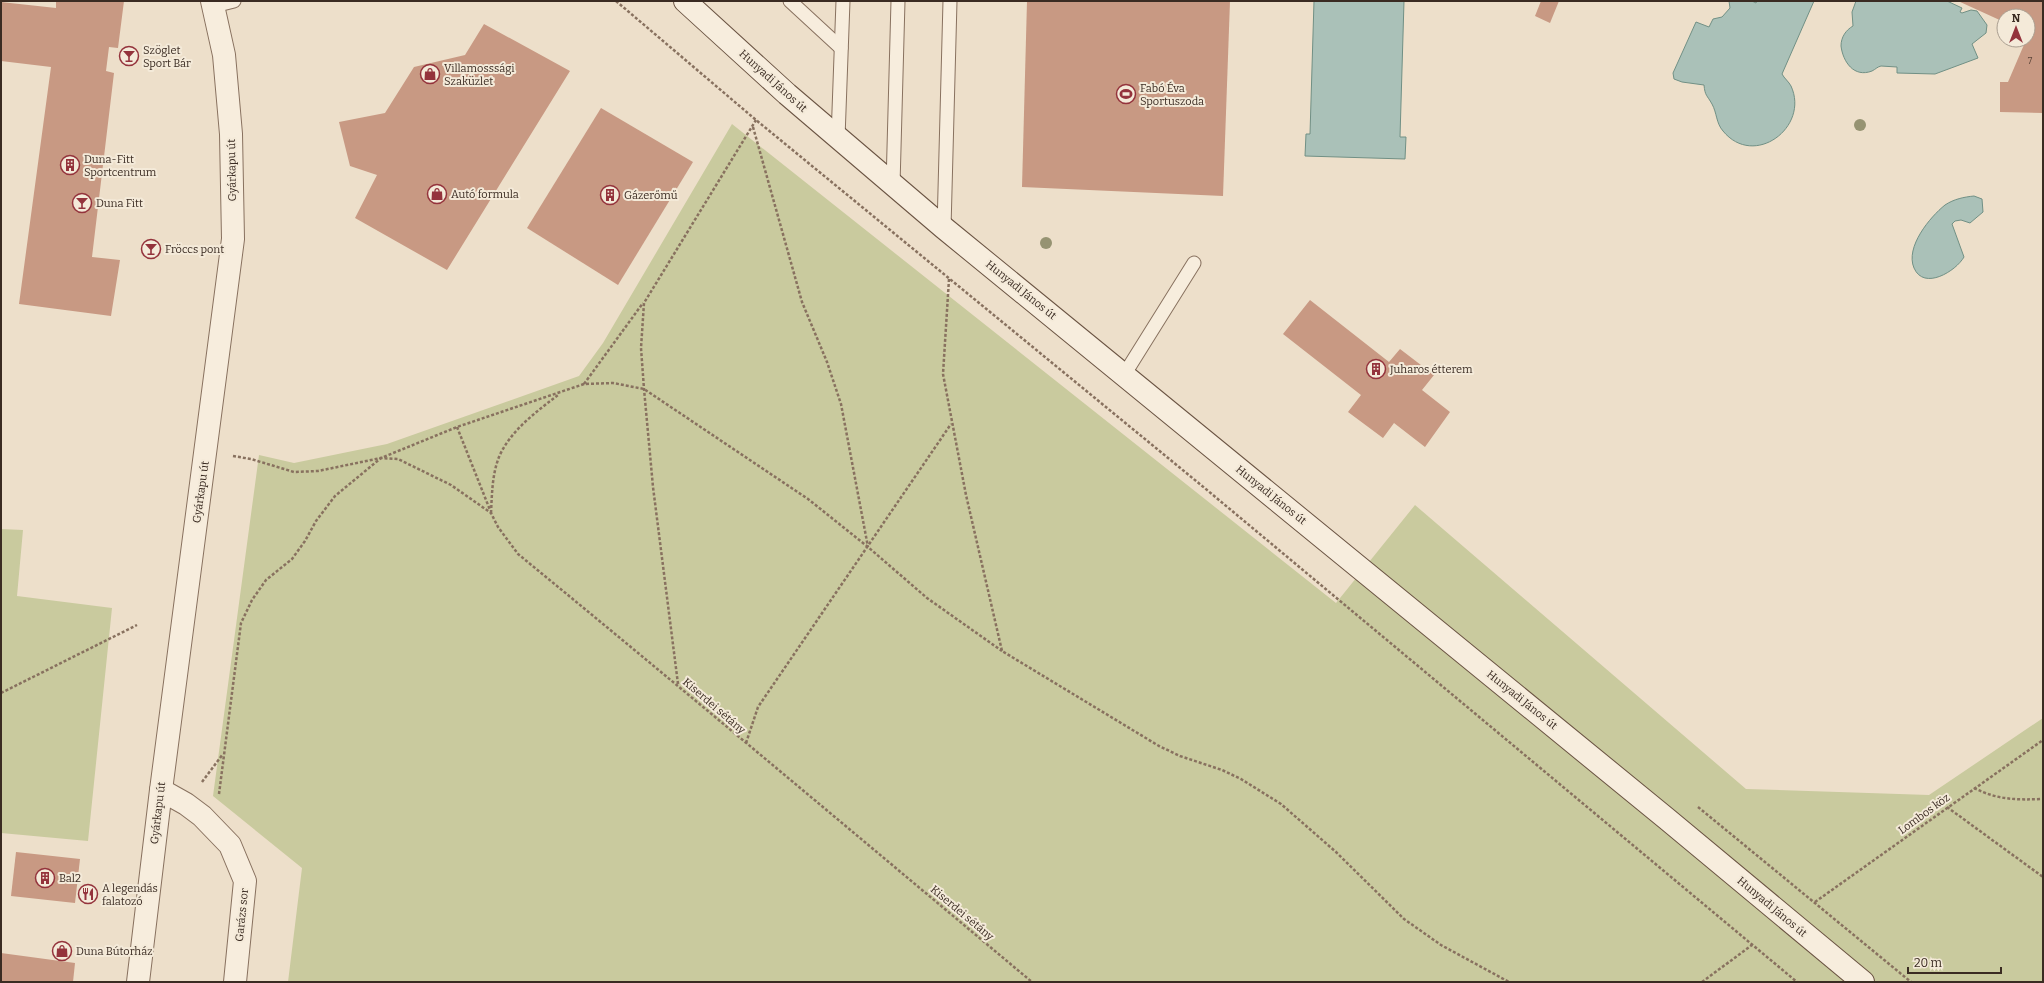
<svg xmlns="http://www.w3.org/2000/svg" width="2044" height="983" font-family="Bitter,serif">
	<rect width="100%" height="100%" fill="#eddfca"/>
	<g fill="#c9ca9e">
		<path d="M732,124L1336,603L1415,505L1746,789L1929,795L2043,718V982H288L302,868L213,796L259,455L294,463L387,444L579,376L603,343Z"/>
		<path d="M1,529L23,530L17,596L112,608L88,841L1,833Z"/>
	</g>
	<g fill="#aac1b8" stroke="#719085">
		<path d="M1314,1H1404L1400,137H1406L1405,159L1305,156L1306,134H1310Z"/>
		<path d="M1729,1H1752L1756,3L1757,1H1814L1782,74C1784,78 1789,82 1791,86C1810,127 1754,169 1723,131C1716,123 1717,113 1712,104C1707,95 1705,96 1704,85L1682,82L1674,79L1673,73L1696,22L1709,27L1713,19L1722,17L1730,8Z"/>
		<path d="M1856,1H1947L1962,8L1960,12L1962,13L1971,10L1977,11L1987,25L1986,33L1972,44L1978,58L1935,74L1897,73V67C1892,67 1886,66 1881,66C1877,67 1876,69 1872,71C1854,78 1843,62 1841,46C1841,37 1846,30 1853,26L1852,12Z"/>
		<path d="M1974,196L1982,199L1983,212L1970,223L1961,220L1955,221L1952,224L1964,257C1956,271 1924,291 1914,268C1905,247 1930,217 1945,205C1954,199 1964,197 1974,196Z"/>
	</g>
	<g fill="#c89983">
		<path d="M56,1H124L118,48L109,47L106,71L114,73L92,257L120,260L111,316L19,304L51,67L1,61V2L56,8Z"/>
		<path d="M1027,1H1230L1223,196L1022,187Z"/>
		<path d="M1541,1H1559L1550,23L1535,16Z"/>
		<path d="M1958,1H2043V113L2000,112V82H2008L2026,40H2028V16H2004V22Z"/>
		<path d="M484,24L570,71L447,270L355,218L377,175L350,166L339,122L385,113L414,67L465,55Z"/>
		<path d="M601,108L693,162L618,285L527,228Z"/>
		<path d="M1310,300L1389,362L1400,349L1434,375L1422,390L1450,412L1425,447L1394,423L1383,438L1348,412L1361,395L1283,334Z"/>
		<path d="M16,852L80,859L75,903L11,896Z"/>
		<path d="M1,953L75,963L73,982H1Z"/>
	</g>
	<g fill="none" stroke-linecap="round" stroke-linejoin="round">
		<defs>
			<g id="lane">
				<path d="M790,1L841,48"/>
				<path d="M214,6L234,1"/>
				<path d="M838,138L843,1"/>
				<path d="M893,185L898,1"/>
				<path d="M944,228L950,1"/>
				<path d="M1124,375L1194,263"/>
			</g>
			<g id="street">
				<path d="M161,790L186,804L202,816L230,845L245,881L235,982"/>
				<path d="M138,982L161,790L233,239L231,134L224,55L212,1"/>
			</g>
			<path id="secondary" d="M685,1L787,94L944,228L1667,819L1863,982"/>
		</defs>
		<use href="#lane" stroke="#88715f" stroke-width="15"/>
		<use href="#street" stroke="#88715f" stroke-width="24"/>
		<use href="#secondary" stroke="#6a5342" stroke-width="24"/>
		<g stroke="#88715f" stroke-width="2.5" stroke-dasharray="3 2" stroke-linecap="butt">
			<path d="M616,1L756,120L1201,485L1797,982"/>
			<path d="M753,127L802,302L827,362L841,404L868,547"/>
			<path d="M949,279L943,374L966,495L1002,651L1159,746L1180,756L1222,770L1241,779L1281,804L1336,852L1404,919L1441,945L1509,982"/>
			<path d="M584,384L643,303"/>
			<path d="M457,427L490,510"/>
			<path d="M233,456L251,459L294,472L318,471L381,458L398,459L451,485L491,513L498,527L518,554C690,695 861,839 1032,982"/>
			<path d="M491,513C492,494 492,475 499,457C510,431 536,412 558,395"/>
			<path d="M678,684L653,487L644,389L641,348L644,303L756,120"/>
			<path d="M1,693L137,625"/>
			<path d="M746,743L758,707L951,424"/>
			<path d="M202,782L223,754"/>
			<path d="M1974,788C1998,800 2016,800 2043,799"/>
			<path d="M219,794L241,623L252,600L266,580L292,559L305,541L316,521L335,496L381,458L457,427L584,384L613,383L644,389L808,499L868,547L927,598L1002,651"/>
			<path d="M1698,807L1911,982"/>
			<path d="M1947,807L2043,877"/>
			<path d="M1815,902L2043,740"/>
			<path d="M1702,982L1752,945"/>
		</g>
		<use href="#lane" stroke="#f7eddd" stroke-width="13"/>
		<use href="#street" stroke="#f7eddd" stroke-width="22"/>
		<use href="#secondary" stroke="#f7eddd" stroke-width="22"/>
	</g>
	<g fill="#969372">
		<circle cx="1860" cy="125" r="6"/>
		<circle cx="1046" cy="243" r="6"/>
	</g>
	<defs>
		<symbol id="bar-ring" viewBox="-11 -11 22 22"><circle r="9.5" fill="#f4ead9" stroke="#94333c" stroke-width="1.5"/><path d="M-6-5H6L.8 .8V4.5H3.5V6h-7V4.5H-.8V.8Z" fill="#94333c"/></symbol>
		<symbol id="shop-ring" viewBox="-11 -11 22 22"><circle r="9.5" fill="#f4ead9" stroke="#94333c" stroke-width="1.5"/><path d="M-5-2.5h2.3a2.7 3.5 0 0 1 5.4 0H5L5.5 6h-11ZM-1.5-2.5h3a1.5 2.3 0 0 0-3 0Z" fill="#94333c"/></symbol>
		<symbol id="stadium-ring" viewBox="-11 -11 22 22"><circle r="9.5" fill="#f4ead9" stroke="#94333c" stroke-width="1.5"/><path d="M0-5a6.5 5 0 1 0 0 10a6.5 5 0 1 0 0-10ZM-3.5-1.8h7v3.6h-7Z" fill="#94333c"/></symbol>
		<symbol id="building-ring" viewBox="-11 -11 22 22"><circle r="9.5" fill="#f4ead9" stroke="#94333c" stroke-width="1.5"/><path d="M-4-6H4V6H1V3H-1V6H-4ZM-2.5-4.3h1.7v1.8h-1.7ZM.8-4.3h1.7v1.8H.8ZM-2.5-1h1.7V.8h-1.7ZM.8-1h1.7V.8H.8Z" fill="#94333c"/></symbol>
		<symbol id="restaurant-ring" viewBox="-11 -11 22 22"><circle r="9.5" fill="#f4ead9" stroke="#94333c" stroke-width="1.5"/><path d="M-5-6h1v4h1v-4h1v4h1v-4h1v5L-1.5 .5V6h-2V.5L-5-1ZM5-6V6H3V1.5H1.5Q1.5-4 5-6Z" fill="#94333c"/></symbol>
	</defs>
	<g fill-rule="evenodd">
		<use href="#bar-ring" x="118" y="45" width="22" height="22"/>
		<use href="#shop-ring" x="419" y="63" width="22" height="22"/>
		<use href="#stadium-ring" x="1115" y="83" width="22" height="22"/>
		<use href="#building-ring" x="59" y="154" width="22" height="22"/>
		<use href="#shop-ring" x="426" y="183" width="22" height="22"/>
		<use href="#building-ring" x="599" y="184" width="22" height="22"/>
		<use href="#bar-ring" x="71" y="192" width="22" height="22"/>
		<use href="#bar-ring" x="140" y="238" width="22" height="22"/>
		<use href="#building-ring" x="1365" y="358" width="22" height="22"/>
		<use href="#building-ring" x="34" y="867" width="22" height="22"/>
		<use href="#restaurant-ring" x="77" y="883" width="22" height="22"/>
		<use href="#shop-ring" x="51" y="940" width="22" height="22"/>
	</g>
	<g text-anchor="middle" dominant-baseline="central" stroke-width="4" stroke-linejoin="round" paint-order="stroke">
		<g font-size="9" fill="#5e463a">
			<text x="2030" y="61">7</text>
		</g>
		<g font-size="11" fill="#3a2b22" stroke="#f4ead9" text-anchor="start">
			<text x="143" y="50">Szöglet<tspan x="143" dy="13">Sport Bár</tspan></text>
			<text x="444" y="68">Villamosssági<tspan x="444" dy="13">Szaküzlet</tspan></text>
			<text x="1140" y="88">Fabó Éva<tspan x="1140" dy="13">Sportuszoda</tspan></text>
			<text x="84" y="159">Duna-Fitt<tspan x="84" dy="13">Sportcentrum</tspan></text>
			<text x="451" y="194">Autó formula</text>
			<text x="624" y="195">Gázerőmű</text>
			<text x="96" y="203">Duna Fitt</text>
			<text x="165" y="249">Fröccs pont</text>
			<text x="1390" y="369">Juharos étterem</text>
			<text x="59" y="878">Bal2</text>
			<text x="102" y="888">A legendás<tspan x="102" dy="13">falatozó</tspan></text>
			<text x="76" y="951">Duna Bútorház</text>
		</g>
		<g font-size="11" fill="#3a2b22" stroke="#f4ead9">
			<text transform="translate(773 81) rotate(42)">Hunyadi János út</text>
			<text transform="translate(232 170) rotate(-91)">Gyárkapu út</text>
			<text transform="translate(1021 290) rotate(39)">Hunyadi János út</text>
			<text transform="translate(201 492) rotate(-82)">Gyárkapu út</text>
			<text transform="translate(1271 495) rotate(39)">Hunyadi János út</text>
			<text transform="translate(1522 700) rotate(39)">Hunyadi János út</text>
			<text transform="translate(714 706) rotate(41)">Kiserdei sétány</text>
			<text transform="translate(158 813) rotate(-83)">Gyárkapu út</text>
			<text transform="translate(1924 814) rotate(-36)">Lombos köz</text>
			<text transform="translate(1772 907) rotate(40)">Hunyadi János út</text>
			<text transform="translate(962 913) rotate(40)">Kiserdei sétány</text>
			<text transform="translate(242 915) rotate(-84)">Garázs sor</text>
		</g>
	</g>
	<rect width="2044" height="983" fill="none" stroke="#3a2b22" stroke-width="4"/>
	<g transform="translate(2016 28)"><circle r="19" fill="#f4ead9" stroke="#aa9e90"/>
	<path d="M0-3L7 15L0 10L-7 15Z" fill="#94333c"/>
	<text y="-6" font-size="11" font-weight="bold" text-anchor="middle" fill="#3a2b22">N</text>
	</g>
	<path d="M1908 967v6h93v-6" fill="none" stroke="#3a2b22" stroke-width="2"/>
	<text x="1914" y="967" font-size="12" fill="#3a2b22" stroke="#f4ead9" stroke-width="3" paint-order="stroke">20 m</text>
</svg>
